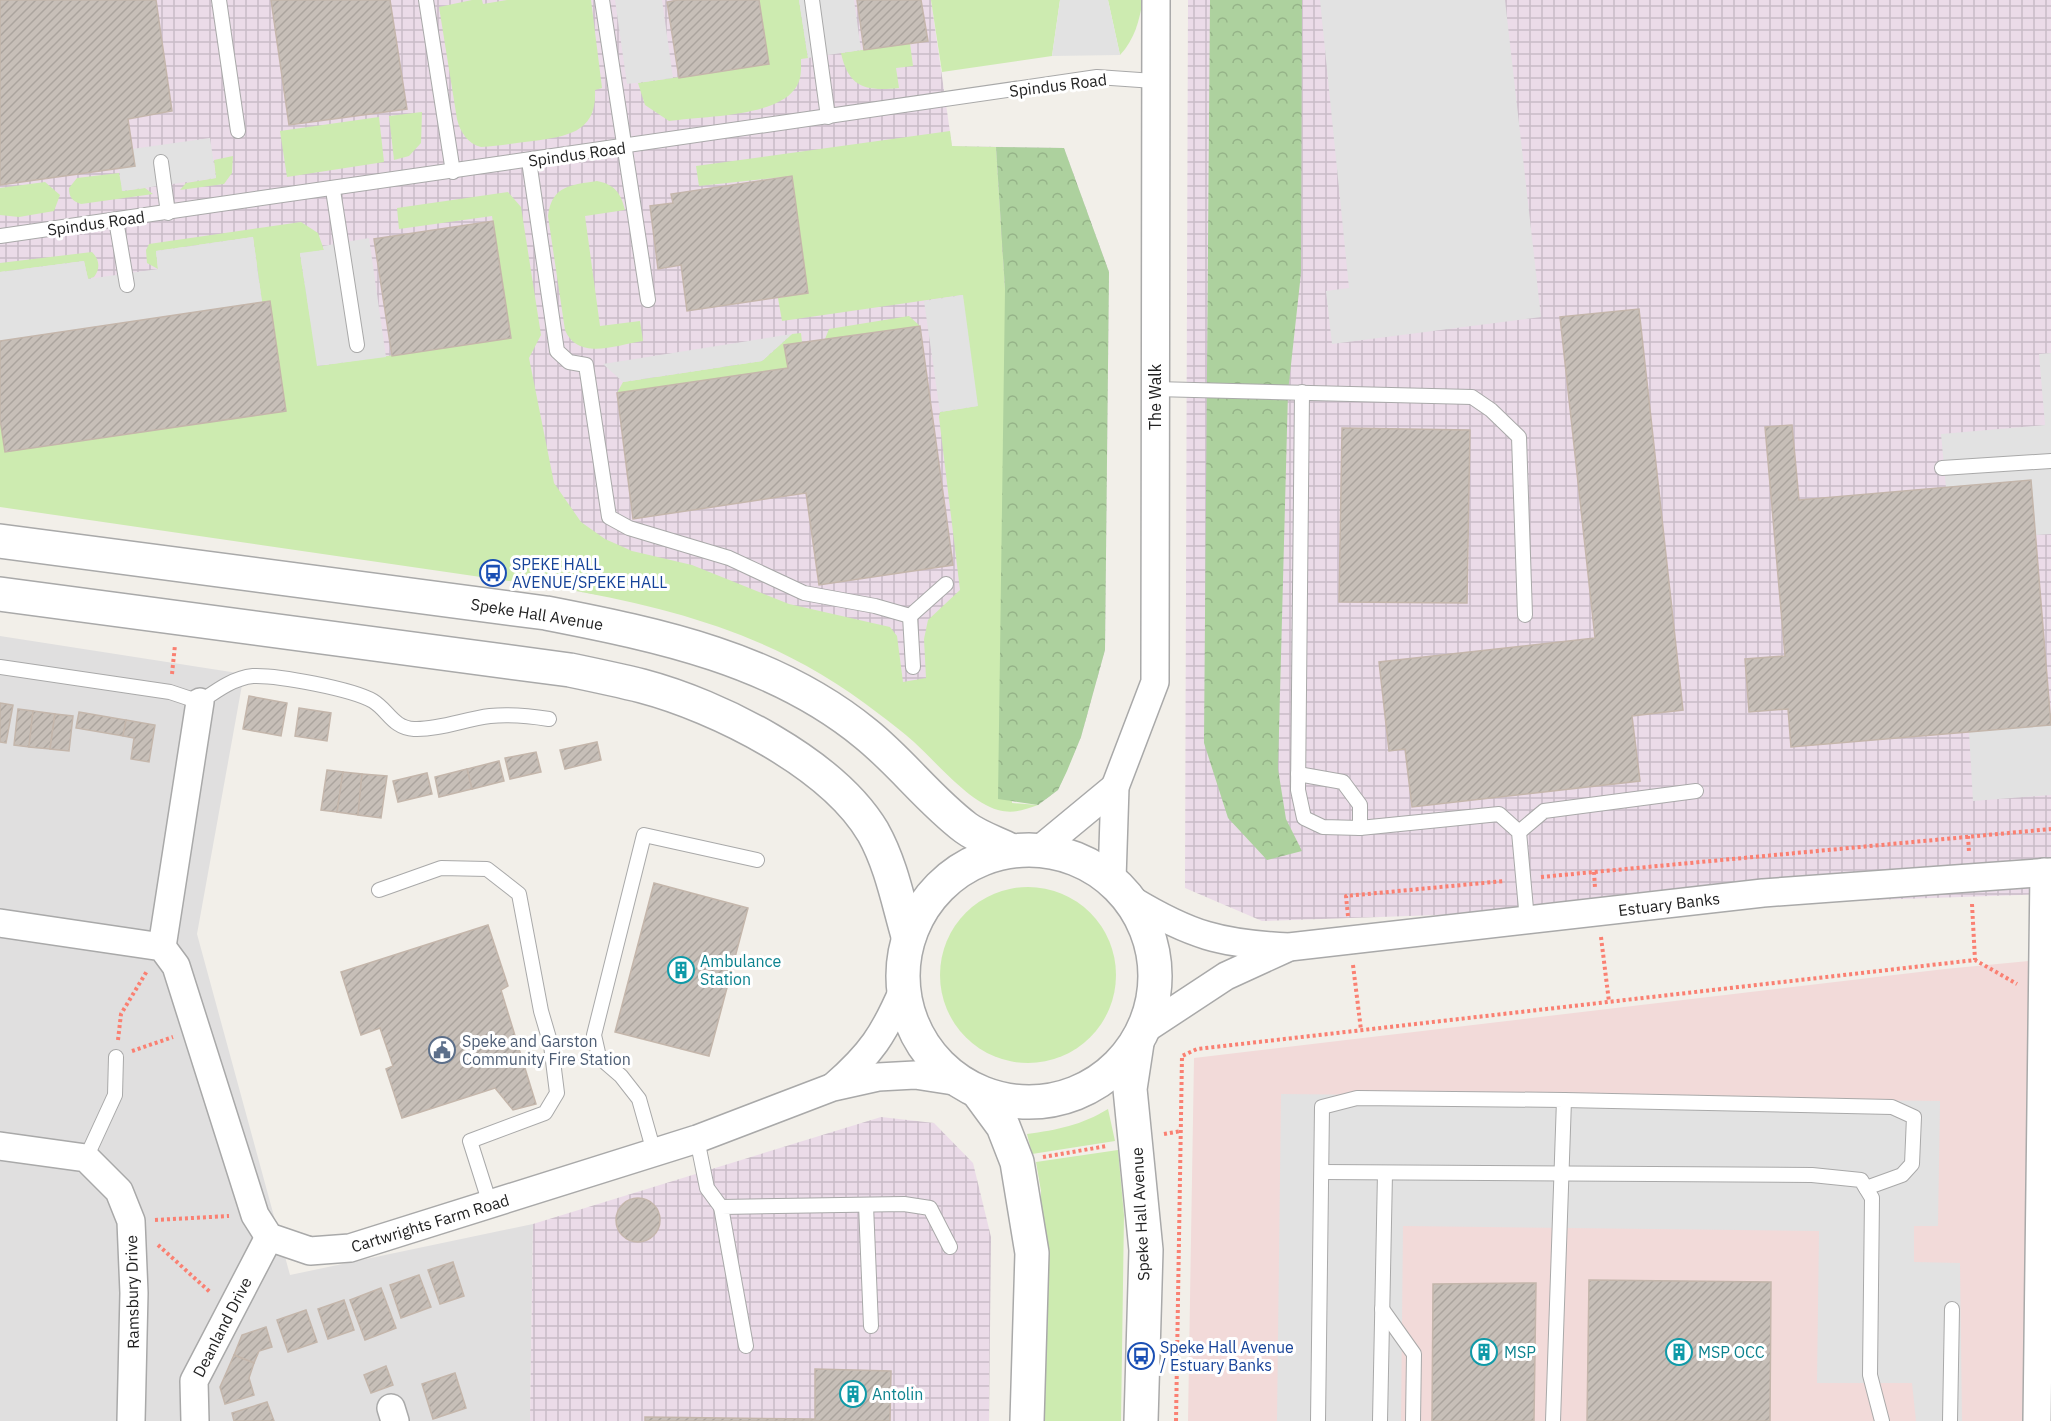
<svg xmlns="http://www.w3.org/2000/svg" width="2051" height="1421" font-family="'IBM Plex Sans',sans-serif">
	<defs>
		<pattern id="industrial-grid" width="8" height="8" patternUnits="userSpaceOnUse" patternTransform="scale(1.5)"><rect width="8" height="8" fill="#ebdbe8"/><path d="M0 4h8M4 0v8" fill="none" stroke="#c9bcc7"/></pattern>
		<pattern id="forest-crowns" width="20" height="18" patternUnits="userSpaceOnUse" patternTransform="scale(1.5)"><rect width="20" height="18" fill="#add19e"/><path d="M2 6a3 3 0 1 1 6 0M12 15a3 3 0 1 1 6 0" fill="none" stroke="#95b388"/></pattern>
		<pattern id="building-hatch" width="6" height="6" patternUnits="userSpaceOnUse" patternTransform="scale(1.5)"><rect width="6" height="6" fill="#c7bfb8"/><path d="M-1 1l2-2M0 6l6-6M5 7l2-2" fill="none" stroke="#aba49e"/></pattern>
	</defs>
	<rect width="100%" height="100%" fill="#f2efe9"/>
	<path fill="#e0dfdf" d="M0,636L244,674L197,934L290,1275L533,1224L530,1421H0Z"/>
	<path fill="#f2dad9" d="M2051,959V1421H1188L1194,1058L1945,969Z"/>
	<g fill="url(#industrial-grid)">
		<path d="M0,0H931L952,146L1064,148L1109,272L1105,650L1081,737L1058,790L1038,805L979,773L732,617L0,495Z"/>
		<path d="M1188,0H2051V894L1262,921L1185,888Z"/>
		<path d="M881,1117L934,1123L973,1163L991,1237L989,1421H530L533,1224Z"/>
	</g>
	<g fill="#cdebb0">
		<path d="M472,0H482L483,4L507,0H591L602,88L595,90C597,133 567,136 533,141C515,143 498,146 481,147C468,144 460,132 457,119L439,7Z"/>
		<path d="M759,0H799L808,58L801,59C801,70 802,81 794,90C773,117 702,116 669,121L645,105L638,83L769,64Z"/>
		<path d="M931,0H1060L1052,56L942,72Z"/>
		<path d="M1108,0H1143C1139,21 1135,39 1120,55Z"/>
		<path d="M910,43L913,66L896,68L899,88C867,91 849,89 841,53Z"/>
		<path d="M422,112L421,143L409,156L394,160L389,116Z"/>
		<path d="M379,117L384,162L287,177L280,131Z"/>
		<path d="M950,131L952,146L996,147L1005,289L1012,803L1038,805C1024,810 1013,814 998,810C969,802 937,763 914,742C903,732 891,723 879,714C785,640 686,611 571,590L0,507V419L5,452L285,410L262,302L253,237L156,251L158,269L147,263L146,250L149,244L301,222L318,233L324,250L300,254L318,366L511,338L492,216L399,229L397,208L508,192L521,207L541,335L529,358L554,483L581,522L605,539L632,551L692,565L789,604L890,627L897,636L903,682L926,678L924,639L928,620L960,590L939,417L940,412L977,406L962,295L782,321L778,298L808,293L792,176L699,186L696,166Z"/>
		<path d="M233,156L232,173L224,184L180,190L186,183L216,178L214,160Z"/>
		<path d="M119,173L123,191L145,188L153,194L81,204C72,201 69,197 69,188L77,178Z"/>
		<path d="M597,181C614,184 621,193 625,210L585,216L600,326L640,321L643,341C616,345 578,361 565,330L548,216C552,185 571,185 597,181Z"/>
		<path d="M45,182L60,195L54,211L19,217L0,215V188Z"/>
		<path d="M92,252C99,259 101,268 94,277L88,279L84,261L0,272V263Z"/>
		<path d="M909,316L920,326L825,339L829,329Z"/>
		<path d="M801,333L802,342L784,345L788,368L617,393L623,382L762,361L792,334Z"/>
		<circle cx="1028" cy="975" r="88"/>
		<path d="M1108,1109L1115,1141L1032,1154L1027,1134C1057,1130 1082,1125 1108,1109Z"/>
		<path d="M1118,1150L1124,1215L1121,1421H1040L1041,1191L1036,1162Z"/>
	</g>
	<g fill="url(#forest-crowns)">
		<path d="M1210,0H1302L1301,273L1288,392L1278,769L1286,819L1302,851L1267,860L1228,818L1204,743Z"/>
		<path d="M996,147L1064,148L1109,272L1105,650L1081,737L1067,771L1058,790L1038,805L998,799L1005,289Z"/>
	</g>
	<g fill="#e2e2e2">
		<path d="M615,0H662L673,78L627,84Z"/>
		<path d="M799,0H854L861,50L808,58Z"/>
		<path d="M1060,0H1108L1120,55L1052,56Z"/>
		<path d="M1320,0H1505L1541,317L1332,344L1326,291L1349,288Z"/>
		<path d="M210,138L216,178L122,191L119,168L132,149Z"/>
		<path d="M253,237L262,302L0,341V272L84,261L88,279L158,269L156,251Z"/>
		<path d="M369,238L386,357L317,366L300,253L324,250L323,246Z"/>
		<path d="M963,295L978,406L940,412L924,301Z"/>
		<path d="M792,334L762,361L623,382L603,364Z"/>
		<path d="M2051,353V534L2036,535L2031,481L1946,488L1941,434L2045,425L2039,354Z"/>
		<path d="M2051,725V795L1973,801L1969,731Z"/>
		<path d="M1281,1094L1940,1101L1938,1226H1914V1262L1960,1263L1962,1421H1916L1912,1383H1817L1819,1231L1403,1226L1401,1421H1277Z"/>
	</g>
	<g fill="url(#building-hatch)" stroke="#c4b6ab" stroke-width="1.5">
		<path d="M0,0H156L172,111L128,119L135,166L0,185Z"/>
		<path d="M271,0H390L407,109L289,125Z"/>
		<path d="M678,0H759L769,64L679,78L667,2Z"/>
		<path d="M857,0H921L928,41L864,50Z"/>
		<path d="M792,176L808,293L687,311L681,265L658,269L650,206L673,203L671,194Z"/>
		<path d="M493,221L511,338L392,356L374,239Z"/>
		<path d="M270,301L286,411L5,452L0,419V341Z"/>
		<path d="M1639,309L1683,710L1632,716L1640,781L1412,807L1405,749L1389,751L1379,662L1595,638L1560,317Z"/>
		<path d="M920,326L953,565L819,585L806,493L633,519L617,393L788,368L784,345Z"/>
		<path d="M1792,425L1799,500L2031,480L2051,725L1791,747L1788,709L1749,712L1745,659L1785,656L1765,427Z"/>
		<path d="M1342,428L1470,430L1467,603L1339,602Z"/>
		<path d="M249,696L287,703L281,736L243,729Z"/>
		<path d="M0,703L13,705L6,743L0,742Z"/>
		<path d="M299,708L331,713L327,741L295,736Z"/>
		<path d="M18,709L33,711L29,747L14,745Z"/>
		<path d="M33,711L55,714L50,749L29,747Z"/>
		<path d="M79,712L126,720L123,736L76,728Z"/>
		<path d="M55,714L73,716L69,751L50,749Z"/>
		<path d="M126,720L155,725L149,762L131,759L134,738L123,736Z"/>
		<path d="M597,742L601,760L565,769L560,750Z"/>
		<path d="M536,752L541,772L510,779L505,758Z"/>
		<path d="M499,761L504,781L472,789L467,769Z"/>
		<path d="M467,769L472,789L439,797L435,777Z"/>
		<path d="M327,770L343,772L337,812L321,810Z"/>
		<path d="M343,772L362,774L358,815L337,812Z"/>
		<path d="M427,773L432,794L398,802L393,781Z"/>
		<path d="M362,774L387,776L381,818L358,815Z"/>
		<path d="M654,883L748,908L709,1056L615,1032Z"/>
		<path d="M488,925L508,986L501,990L536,1104L513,1110L495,1088L402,1118L386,1069L393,1066L380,1028L361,1035L341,972Z"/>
		<circle cx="638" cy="1220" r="22"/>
		<path d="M453,1262L464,1296L440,1304L428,1270Z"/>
		<path d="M419,1275L431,1307L401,1318L390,1285Z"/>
		<path d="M1589,1280L1771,1282L1770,1421H1587Z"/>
		<path d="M1536,1283L1534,1421H1432L1433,1284Z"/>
		<path d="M381,1288L396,1328L365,1340L350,1300Z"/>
		<path d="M344,1300L354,1330L328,1339L318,1309Z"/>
		<path d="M306,1310L317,1342L288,1352L277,1320Z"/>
		<path d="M266,1327L272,1347L259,1351L254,1363L234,1355L242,1335Z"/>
		<path d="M234,1355L254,1363L249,1378L254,1395L225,1404L220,1387Z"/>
		<path d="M386,1366L393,1385L371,1393L364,1375Z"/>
		<path d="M815,1369L891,1371L890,1421H645V1417L815,1419Z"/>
		<path d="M455,1373L466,1408L433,1419L422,1384Z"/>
		<path d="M267,1402L274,1421H234L232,1413Z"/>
	</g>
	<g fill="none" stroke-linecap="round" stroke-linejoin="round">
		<defs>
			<g id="service">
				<path d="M219,0L238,131"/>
				<path d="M426,0L453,172"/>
				<path d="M602,0L648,300"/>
				<path d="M812,0L828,117"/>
				<path d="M529,161L557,351L569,362L586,365L609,517L629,528L729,558L804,593L875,606L910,616L946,584"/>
				<path d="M161,162L168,213"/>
				<path d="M333,190L357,345"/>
				<path d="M116,220L127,285"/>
				<path d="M0,236L1097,77L1154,81"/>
				<path d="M1155,389L1472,397L1491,410L1519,437L1525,615"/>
				<path d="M1302,392L1298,790L1304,818L1323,827L1360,828L1499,814L1519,832L1527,920"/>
				<path d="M1942,468L2051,461"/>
				<path d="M910,616L913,667"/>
				<path d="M0,667L170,692L200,702C216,691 233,678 253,676C278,675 352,689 373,701C388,710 393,728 414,729C439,730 465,719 490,716C510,714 530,716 549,719"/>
				<path d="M1298,774L1343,782L1360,805V828"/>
				<path d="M1519,832L1544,811L1696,791"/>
				<path d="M379,890L441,868L487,869L519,894L541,1011L551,1045L557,1093L545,1113L470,1141L490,1204"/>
				<path d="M1564,1100L1892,1107L1914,1117L1912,1164L1902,1175L1866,1188"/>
				<path d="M697,1139L707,1188L721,1207"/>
				<path d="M654,1152L639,1099L621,1076L599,1057L594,1035L644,835L757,860"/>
				<path d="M86,1158L115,1095L116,1057"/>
				<path d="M1322,1172L1812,1175L1861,1180L1872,1198L1870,1375L1882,1421"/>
				<path d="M866,1205L871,1326"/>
				<path d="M1382,1309L1414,1354L1413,1421"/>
				<path d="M746,1346L721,1207L904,1204L930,1208L950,1247"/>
				<path d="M1318,1421L1322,1107L1357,1098L1564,1100L1553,1421"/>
				<path d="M1380,1421L1385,1173"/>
				<path d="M1950,1421L1952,1309"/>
			</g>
			<g id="minor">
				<path d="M1040,849L1115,787"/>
				<path d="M1112,879L1115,787L1155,682L1156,0"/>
				<path d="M1132,900C1190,935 1221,944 1289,947L1763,893L2051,872"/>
				<path d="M0,923L162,947L176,966L255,1215L269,1237L310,1251L350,1248L697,1139L833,1087L878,1077L915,1075L960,1082"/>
				<path d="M162,947L200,702"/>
				<path d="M1144,1030L1226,976L1285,949"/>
				<path d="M834,1086C871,1054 884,1034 903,990"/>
				<path d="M0,1146L86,1158L119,1191L131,1221L134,1293L131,1421"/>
				<path d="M391,1408L395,1421"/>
				<path d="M195,1421L194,1381L269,1237"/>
				<path d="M2037,1421L2044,872"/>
			</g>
			<g id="tertiary">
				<path d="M0,541L546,613C659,635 775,659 866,734C902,763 929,800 966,828C978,837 996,843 1010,850"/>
				<path d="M0,594L570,670C594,675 618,680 642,686C718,706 832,763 873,832C891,864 898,901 908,936"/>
				<circle cx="1029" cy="976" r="126"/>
				<path d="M1137,1043L1130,1089L1146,1250L1141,1421"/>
				<path d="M978,1092L1003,1126L1017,1162L1032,1253L1027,1421"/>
			</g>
		</defs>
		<use href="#service" stroke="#a9a9a9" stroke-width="16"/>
		<use href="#minor" stroke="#a9a9a9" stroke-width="30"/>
		<use href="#tertiary" stroke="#a9a9a9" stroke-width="36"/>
		<g stroke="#fa8072" stroke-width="4" stroke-dasharray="3 3" stroke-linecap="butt">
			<path d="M172,674L175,645"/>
			<path d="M1968,836L1969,852"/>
			<path d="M1594,872L1595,888"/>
			<path d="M1541,877L2051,829"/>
			<path d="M1972,904L1975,960"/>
			<path d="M1348,916L1346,896L1504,881"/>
			<path d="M1601,937L1609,1002"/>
			<path d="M1353,965L1361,1030"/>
			<path d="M118,1040L121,1014L147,971"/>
			<path d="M132,1051L173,1037"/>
			<path d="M1164,1134L1181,1131"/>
			<path d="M1043,1157L1107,1146"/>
			<path d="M155,1220L229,1216"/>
			<path d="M158,1245L210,1292"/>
			<path d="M1176,1421L1182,1056L1197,1049L1975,960L2017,984"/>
		</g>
		<use href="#service" stroke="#fff" stroke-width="14"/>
		<use href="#minor" stroke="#fff" stroke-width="27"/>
		<use href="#tertiary" stroke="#fff" stroke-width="33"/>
	</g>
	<defs>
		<symbol id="bus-ring" viewBox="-11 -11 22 22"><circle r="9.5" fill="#fff" stroke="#1a4fb4" stroke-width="1.5"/><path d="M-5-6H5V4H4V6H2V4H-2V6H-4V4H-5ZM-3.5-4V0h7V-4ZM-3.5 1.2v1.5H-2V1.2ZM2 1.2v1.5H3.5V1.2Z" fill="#1a4fb4"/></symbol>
		<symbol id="building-ring" viewBox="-11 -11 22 22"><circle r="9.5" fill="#fff" stroke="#0f9aa8" stroke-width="1.5"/><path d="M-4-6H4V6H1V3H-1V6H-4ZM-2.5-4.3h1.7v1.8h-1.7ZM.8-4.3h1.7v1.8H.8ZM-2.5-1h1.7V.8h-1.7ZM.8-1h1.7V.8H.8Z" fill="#0f9aa8"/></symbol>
		<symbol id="civic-ring" viewBox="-11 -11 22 22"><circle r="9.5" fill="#fff" stroke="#5c6f8a" stroke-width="1.5"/><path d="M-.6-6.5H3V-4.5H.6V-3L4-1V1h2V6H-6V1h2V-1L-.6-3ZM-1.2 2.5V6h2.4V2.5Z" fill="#5c6f8a"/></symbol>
	</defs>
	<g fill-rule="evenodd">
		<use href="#bus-ring" x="478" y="558" width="30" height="30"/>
		<use href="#building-ring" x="666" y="955" width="30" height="30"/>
		<use href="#civic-ring" x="427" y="1035" width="30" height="30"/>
		<use href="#building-ring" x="1469" y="1337" width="30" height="30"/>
		<use href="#building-ring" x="1664" y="1337" width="30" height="30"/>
		<use href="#bus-ring" x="1126" y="1341" width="30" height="30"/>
		<use href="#building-ring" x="838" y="1379" width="30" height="30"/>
	</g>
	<g text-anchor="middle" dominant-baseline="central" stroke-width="6" stroke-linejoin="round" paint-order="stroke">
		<g font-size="16" fill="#222" stroke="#fff">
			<text transform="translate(1058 85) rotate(-7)">Spindus Road</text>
			<text transform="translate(577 154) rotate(-8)">Spindus Road</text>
			<text transform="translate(96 223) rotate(-8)">Spindus Road</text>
			<text transform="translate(1155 397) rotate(-90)">The Walk</text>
			<text transform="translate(537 614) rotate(9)">Speke Hall Avenue</text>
			<text transform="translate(1669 904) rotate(-7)">Estuary Banks</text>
			<text transform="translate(1140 1214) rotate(-93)">Speke Hall Avenue</text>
			<text transform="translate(430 1223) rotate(-17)">Cartwrights Farm Road</text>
			<text transform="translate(132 1292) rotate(-91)">Ramsbury Drive</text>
			<text transform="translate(222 1327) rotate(-63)">Deanland Drive</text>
		</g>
		<g font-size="16" fill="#164399" stroke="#fff" text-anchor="start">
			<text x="512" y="564">SPEKE HALL<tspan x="512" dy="18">AVENUE/SPEKE HALL</tspan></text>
			<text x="1160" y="1347">Speke Hall Avenue<tspan x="1160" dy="18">/ Estuary Banks</tspan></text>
		</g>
		<g font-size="16" fill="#0d838f" stroke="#fff" text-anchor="start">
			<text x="700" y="961">Ambulance<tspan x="700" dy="18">Station</tspan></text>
			<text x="1504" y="1352">MSP</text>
			<text x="1698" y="1352">MSP OCC</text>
			<text x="872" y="1394">Antolin</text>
		</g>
		<g font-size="16" fill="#4e5e75" stroke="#fff" text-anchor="start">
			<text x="462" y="1041">Speke and Garston<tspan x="462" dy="18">Community Fire Station</tspan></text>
		</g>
	</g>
</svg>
